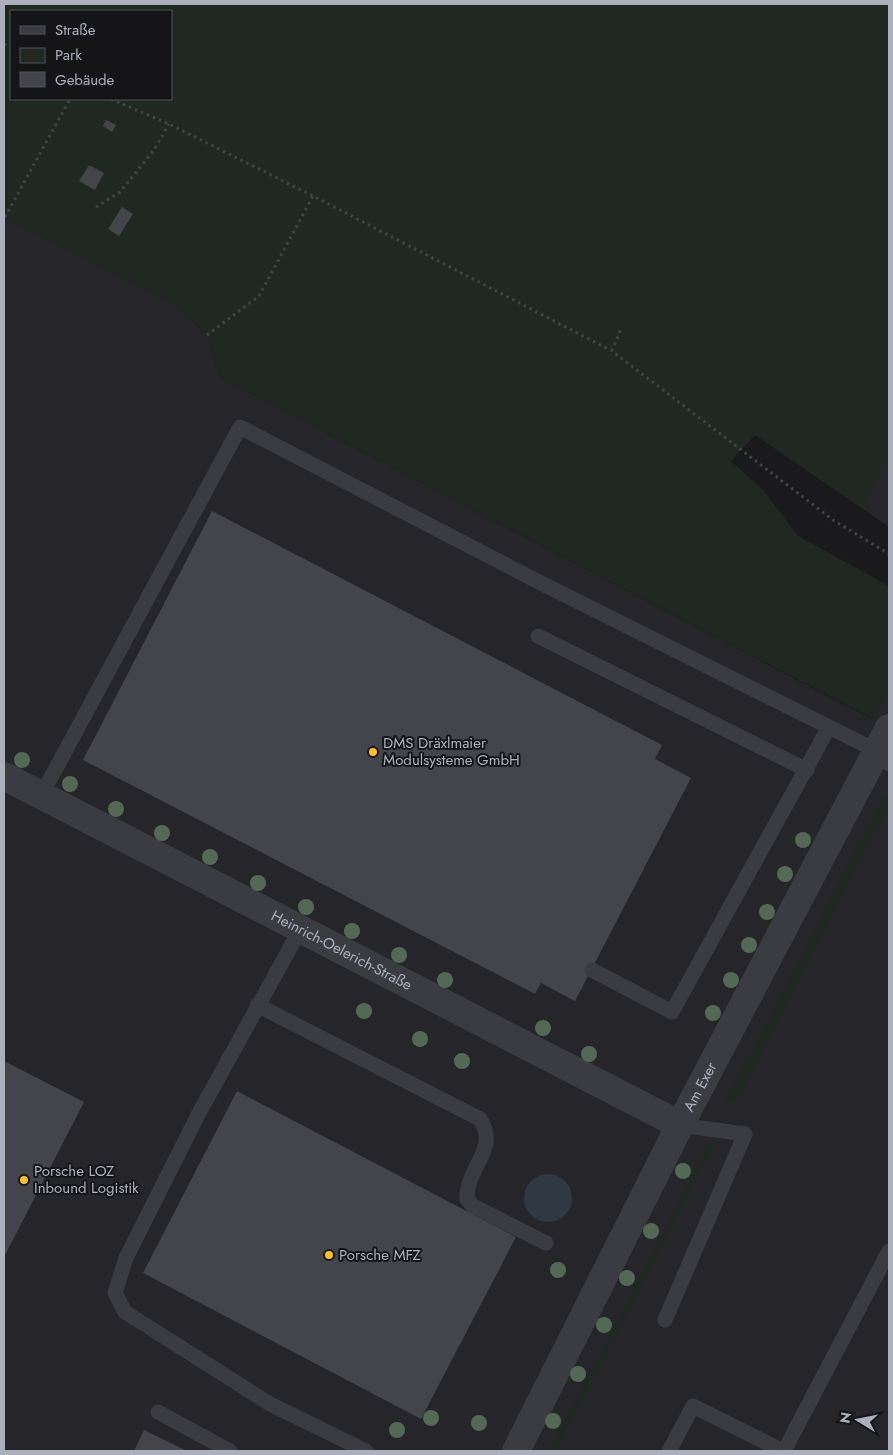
<svg xmlns="http://www.w3.org/2000/svg" width="893" height="1455" font-family="Jost,sans-serif">
	<rect width="100%" height="100%" fill="#1a1a1d"/>
	<g fill="#26262a">
		<path d="M4,217L174,303L207,335L220,377L872,719L889,689V1451H4Z"/>
		<path d="M889,413V527L863,509Z"/>
	</g>
	<g fill="#1f2921" fill-rule="evenodd">
		<path d="M4,4H889V451L863,509L755,435L731,461L763,490L798,536L889,586V689L873,719L220,377L207,335L174,303L4,217ZM11,11H171V99H11Z"/>
		<path d="M884,795H889V806L739,1097L723,1106Z"/>
		<path d="M716,1141L557,1451H549L710,1142Z"/>
	</g>
	<circle fill="#2e3943" cx="548" cy="1198" r="24"/>
	<g fill="#44454a">
		<path d="M106,120L116,125L112,132L103,126Z"/>
		<path d="M89,165L104,173L95,190L79,181Z"/>
		<path d="M122,207L133,214L119,236L108,229Z"/>
		<path d="M212,511L662,745L655,759L691,778L575,1001L541,983L535,994L83,760Z"/>
		<path d="M4,1061L84,1102L4,1257Z"/>
		<path d="M237,1091L516,1237L421,1419L143,1273Z"/>
		<path d="M144,1430L187,1451H134Z"/>
	</g>
	<g fill="none" stroke-linecap="round" stroke-linejoin="round">
		<g stroke="#414349" stroke-width="3" stroke-dasharray="2.5 4" stroke-linecap="butt">
			<path d="M4,44L11,48"/>
			<path d="M111,99L169,124L313,196L612,351L833,520L889,554"/>
			<path d="M96,207L120,192L154,150L169,124"/>
			<path d="M5,217L70,99"/>
			<path d="M207,335L259,296L313,196"/>
			<path d="M612,351L621,329"/>
		</g>
		<g stroke="#3b3c42" stroke-width="15">
			<path d="M538,636L807,770"/>
			<path d="M41,796L240,427L537,581L877,751L889,764"/>
			<path d="M300,930L199,1113L126,1258L115,1293L125,1312L270,1404L366,1451"/>
			<path d="M592,970L672,1012L829,727"/>
			<path d="M257,1005L480,1119C500,1149 466,1167 467,1199L473,1206L546,1243"/>
			<path d="M665,1320L745,1134L680,1125"/>
			<path d="M158,1412L230,1451"/>
			<path d="M669,1451L693,1406L783,1451"/>
			<path d="M784,1451L889,1251"/>
		</g>
		<g stroke="#3b3c42" stroke-width="28">
			<path id="s1" d="M4,776L680,1125"/>
			<path id="s2" d="M516,1451L680,1125L889,728"/>
		</g>
	</g>
	<g fill="#536956">
		<circle cx="22" cy="760" r="8"/>
		<circle cx="70" cy="784" r="8"/>
		<circle cx="116" cy="809" r="8"/>
		<circle cx="162" cy="833" r="8"/>
		<circle cx="803" cy="840" r="8"/>
		<circle cx="210" cy="857" r="8"/>
		<circle cx="785" cy="874" r="8"/>
		<circle cx="258" cy="883" r="8"/>
		<circle cx="306" cy="907" r="8"/>
		<circle cx="767" cy="912" r="8"/>
		<circle cx="352" cy="931" r="8"/>
		<circle cx="749" cy="945" r="8"/>
		<circle cx="399" cy="955" r="8"/>
		<circle cx="445" cy="980" r="8"/>
		<circle cx="731" cy="980" r="8"/>
		<circle cx="364" cy="1011" r="8"/>
		<circle cx="713" cy="1013" r="8"/>
		<circle cx="543" cy="1028" r="8"/>
		<circle cx="420" cy="1039" r="8"/>
		<circle cx="589" cy="1054" r="8"/>
		<circle cx="462" cy="1061" r="8"/>
		<circle cx="683" cy="1171" r="8"/>
		<circle cx="651" cy="1231" r="8"/>
		<circle cx="558" cy="1270" r="8"/>
		<circle cx="627" cy="1278" r="8"/>
		<circle cx="604" cy="1325" r="8"/>
		<circle cx="578" cy="1374" r="8"/>
		<circle cx="431" cy="1418" r="8"/>
		<circle cx="553" cy="1421" r="8"/>
		<circle cx="479" cy="1423" r="8"/>
		<circle cx="397" cy="1430" r="8"/>
	</g>
	<g fill="#ffc030" stroke="#151518" stroke-width="2">
		<circle cx="373" cy="752" r="5"/>
		<circle cx="24" cy="1180" r="5"/>
		<circle cx="329" cy="1255" r="5"/>
	</g>
	<g text-anchor="middle" dominant-baseline="central" stroke-width="4" stroke-linejoin="round" paint-order="stroke">
		<g font-size="15" fill="#acb0bd" stroke="#151518" text-anchor="start">
			<text x="383" y="743">DMS Dräxlmaier<tspan x="383" dy="17">Modulsysteme GmbH</tspan></text>
			<text x="34" y="1171">Porsche LOZ<tspan x="34" dy="17">Inbound Logistik</tspan></text>
			<text x="339" y="1255">Porsche MFZ</text>
		</g>
		<g font-size="15" fill="#acb0bd" stroke="#151518">
			<text stroke="none"><textPath href="#s1" startOffset="380">Heinrich-Oelerich-Straße</textPath></text>
			<text stroke="none"><textPath href="#s2" startOffset="408">Am Exer</textPath></text>
		</g>
	</g>
	<rect width="893" height="1455" fill="none" stroke="#acb0bd" stroke-width="10"/>
	<rect x="10" y="10" width="162" height="90" fill="#151518" stroke="#51535a"/>
	<rect x="20" y="26" width="25" height="8" fill="#3b3c42" stroke="#51535a"/>
	<text x="55" y="35" font-size="15" fill="#acb0bd">Straße</text>
	<rect x="20" y="48" width="25" height="15" fill="#1f2921" stroke="#51535a"/>
	<text x="55" y="60" font-size="15" fill="#acb0bd">Park</text>
	<rect x="20" y="72" width="25" height="15" fill="#44454a" stroke="#51535a"/>
	<text x="55" y="85" font-size="15" fill="#acb0bd">Gebäude</text>
	<g transform="translate(858 1420) rotate(280)" stroke="#151518" stroke-width="4" paint-order="stroke">
	<path d="M0-4L9 19L0 12L-9 19Z" fill="#acb0bd"/>
	<text y="-8" font-size="14" font-weight="bold" text-anchor="middle" fill="#acb0bd">N</text>
	</g>
</svg>
